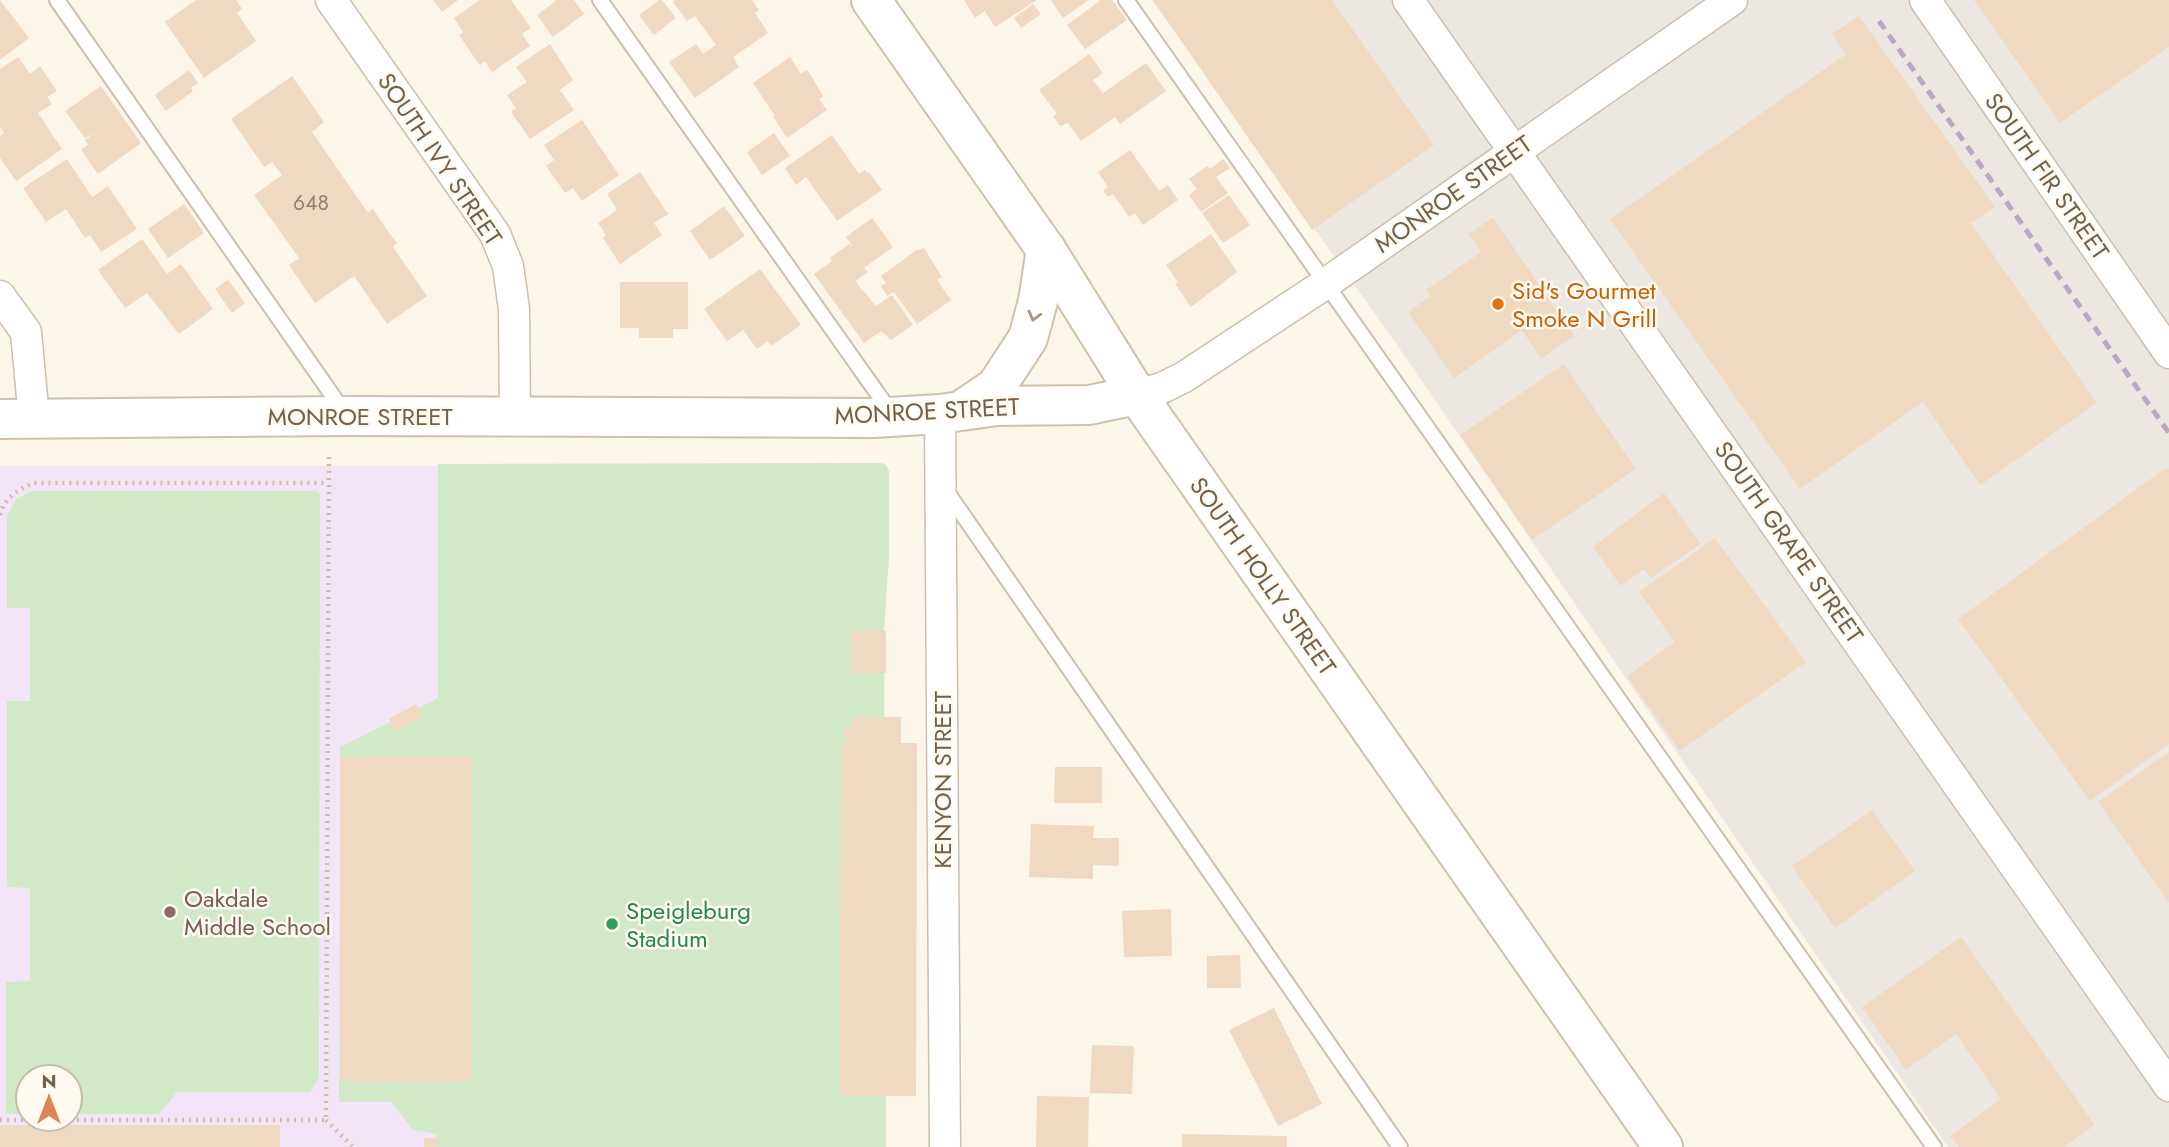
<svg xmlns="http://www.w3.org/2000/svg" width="2169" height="1147" font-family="Jost,sans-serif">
	<rect width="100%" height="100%" fill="#fbf6e8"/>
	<path fill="#ece8e1" d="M1152,0H2169V1147H1948L1395,342Z"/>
	<path fill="#f3e5f8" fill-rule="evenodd" d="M0,466H438V698L340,747L339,1102H391L413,1130L436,1134V1147H0ZM28,1077H70V1119H28Z"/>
	<g fill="#d1e9c7">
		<path d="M881,463L886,465L889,471V558L884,629L886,1147H436V1134L413,1130L391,1102H339L340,747L438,698V464Z"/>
		<path d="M32,491H316L320,494L319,1078L310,1092H177L159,1114H70V1077H28V1114H6V982L30,981V888L7,887V701H30V608H7V516L16,499Z"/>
	</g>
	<g fill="#f0d9c1">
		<path d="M0,0L29,38L0,60Z"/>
		<path d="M196,0H236L242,9L237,13L256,41L204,78L165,22Z"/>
		<path d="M433,0H458L442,12Z"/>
		<path d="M480,0H511L531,28L522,34L530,46L492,72L485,61L480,65L478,63L459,35L463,32L454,18Z"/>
		<path d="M557,0H574L584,14L553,37L537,15Z"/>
		<path d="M659,0H662L676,18L654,35L639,15Z"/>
		<path d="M676,0H752L759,10L755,13L768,33L733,57L739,67L695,98L669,62L696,44L703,54L716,45L695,16L687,21L673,2Z"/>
		<path d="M964,0H1037L995,27L985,11L975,18Z"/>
		<path d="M1051,0H1089L1063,18Z"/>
		<path d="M1101,0H1112L1127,20L1085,49L1067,25Z"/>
		<path d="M1153,0H1332L1434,145L1312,230Z"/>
		<path d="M1974,0H2169V47L2060,123Z"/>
		<path d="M1033,4L1041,14L1021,28L1014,18Z"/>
		<path d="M1859,16L1995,207L1971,223L2097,403L1980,485L1923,402L1800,489L1610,219L1846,54L1832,34Z"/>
		<path d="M550,44L573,80L560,90L574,110L530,139L511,112L516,108L507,95L527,82L516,67Z"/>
		<path d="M1089,54L1103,73L1093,80L1103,93L1146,63L1166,91L1120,124L1115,117L1081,141L1068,123L1060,126L1053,116L1057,114L1039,90Z"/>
		<path d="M18,57L30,74L40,66L57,91L47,97L52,104L38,113L62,149L16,181L0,158V136L4,133L0,127V69Z"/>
		<path d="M790,57L801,74L806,70L809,72L823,96L819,99L827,110L787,138L773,117L775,116L753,83Z"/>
		<path d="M189,70L198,83L191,88L193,91L166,111L155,95Z"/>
		<path d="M292,76L324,122L312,132L368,213L373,209L389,233L397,243L393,247L427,296L387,324L354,276L315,303L289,265L299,258L254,195L282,175L272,162L264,167L262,164L231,119Z"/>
		<path d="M101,86L141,143L98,174L81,150L88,145L85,140L94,133L85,138L65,111Z"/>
		<path d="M582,120L619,175L582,201L573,188L565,193L546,166L554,160L544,145Z"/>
		<path d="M774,133L790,156L762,175L747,152Z"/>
		<path d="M832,135L859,174L865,170L867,173L869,172L882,190L837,221L806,177L796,185L785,168Z"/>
		<path d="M1130,150L1159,191L1168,185L1178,200L1143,225L1135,213L1129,217L1113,194L1108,197L1103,191L1108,187L1098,172Z"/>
		<path d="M67,159L92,197L108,186L137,229L101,252L90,235L85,238L66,209L46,222L23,188Z"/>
		<path d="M1223,159L1230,168L1216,177L1228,193L1201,212L1189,195L1197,189L1189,179L1207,166L1210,169Z"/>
		<path d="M640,172L668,214L654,223L662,235L620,264L603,238L606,235L598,223L617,210L607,194Z"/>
		<path d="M1229,195L1250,225L1223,243L1202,213Z"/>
		<path d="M184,204L204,233L168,258L148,229Z"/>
		<path d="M724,206L745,236L710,260L690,231Z"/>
		<path d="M1493,217L1574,336L1541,359L1522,330L1454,378L1408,312L1430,296L1426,290L1481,252L1469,234Z"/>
		<path d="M872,218L893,247L864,268L868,272L855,281L876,306L892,295L913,325L891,340L881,331L864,343L814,274L832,261L830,258L849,244L853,247L846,237Z"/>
		<path d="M1211,234L1237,272L1191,307L1175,284L1178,282L1166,265Z"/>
		<path d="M142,239L167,274L181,264L213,309L179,334L147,293L125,308L98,270Z"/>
		<path d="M924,248L942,277L937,280L951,300L917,324L894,292L887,296L881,286L886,283L881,276L918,249L919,251Z"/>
		<path d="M760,269L801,325L771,346L768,341L757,349L743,330L727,341L704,309Z"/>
		<path d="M228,280L245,303L232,313L215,289Z"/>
		<path d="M620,282H688V329H673V338H639V328H620Z"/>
		<path d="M1564,364L1636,469L1532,540L1460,435Z"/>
		<path d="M2167,467L2169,470V744L2090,801L1958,619Z"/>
		<path d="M1664,493L1701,544L1651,578L1644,569L1621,586L1593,547Z"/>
		<path d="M1715,538L1806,662L1680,751L1627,676L1675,642L1639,592Z"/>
		<path d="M851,631H886V673L851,674Z"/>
		<path d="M416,704L422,717L395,732L389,719Z"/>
		<path d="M852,717H901V743H917L916,1096H840L841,744H850V741H844V726H852Z"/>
		<path d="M2169,752V903L2098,802Z"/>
		<path d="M472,756V1081H340V757Z"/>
		<path d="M1055,767H1102V803H1054Z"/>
		<path d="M1872,810L1915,871L1835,928L1792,866Z"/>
		<path d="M1031,824L1094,826L1093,838H1119V866L1093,865V879L1029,877Z"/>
		<path d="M1171,909L1172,956L1124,957L1122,911Z"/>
		<path d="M1961,937L2095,1125L2064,1147H1959L1950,1136L2001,1099L1956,1034L1906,1070L1862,1007Z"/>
		<path d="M1240,955L1241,988H1207V956Z"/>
		<path d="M1274,1008L1322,1104L1278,1126L1229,1030Z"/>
		<path d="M1092,1045L1134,1046L1132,1094L1090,1093Z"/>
		<path d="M1037,1096L1089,1097L1088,1147H1036Z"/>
		<rect x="0" y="1125" width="280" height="22"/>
		<path d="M1182,1134L1287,1136V1147H1182Z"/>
		<rect x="424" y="1138" width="15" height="9"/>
	</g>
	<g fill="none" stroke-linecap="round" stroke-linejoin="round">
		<defs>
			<g id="lane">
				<path d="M57,0L344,412"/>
				<path d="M600,0L892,414"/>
				<path d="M1126,0L1934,1147"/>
				<path d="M945,489L1400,1147"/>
			</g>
			<g id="street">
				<path d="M331,0L495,234L508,266L514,309L515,416"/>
				<path d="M1408,0L2169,1086"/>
				<path d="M1925,0L2169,353"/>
				<path d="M0,296L26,332L34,419"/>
				<path d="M1137,395L1162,388L1184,377L1325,284L1732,0"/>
				<path d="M940,414L945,1147"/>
			</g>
			<g id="secondary">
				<path d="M871,0L1047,251L1137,395L1663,1147"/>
				<path d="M965,408L996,387L1028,338L1038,301L1046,249"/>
				<path d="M0,419L347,416L873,418L940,414L997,406L1089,405L1137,395"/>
			</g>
		</defs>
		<use href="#lane" stroke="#cdbfaf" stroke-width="18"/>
		<use href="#street" stroke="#cdbfaf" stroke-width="33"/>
		<use href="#secondary" stroke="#d0c1ac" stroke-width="42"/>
		<g stroke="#d5bda4" stroke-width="4.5" stroke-dasharray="2 5" stroke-linecap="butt">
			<path d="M0,515C4,498 19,489 34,483H328"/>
			<path d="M0,1120H326L329,453"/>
			<path d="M326,1120L353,1147"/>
		</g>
		<use href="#lane" stroke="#fff" stroke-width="14"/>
		<use href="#street" stroke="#fff" stroke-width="30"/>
		<use href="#secondary" stroke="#fff" stroke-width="38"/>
		<path stroke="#bba6c5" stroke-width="5" stroke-dasharray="10 7" stroke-linecap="butt" d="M1879,21L2169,433"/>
	</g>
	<defs><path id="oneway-chevron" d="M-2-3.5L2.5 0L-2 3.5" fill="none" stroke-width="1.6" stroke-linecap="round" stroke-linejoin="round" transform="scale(1.75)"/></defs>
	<use stroke="#a5988b" href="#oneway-chevron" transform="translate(1034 316) rotate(105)"/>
	<circle fill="#e8710a" stroke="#fefaef" stroke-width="2.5" cx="1498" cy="304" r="7"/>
	<circle fill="#8d6e63" stroke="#fefaef" stroke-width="2.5" cx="170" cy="912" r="7"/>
	<circle fill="#2e9e5b" stroke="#fefaef" stroke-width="2.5" cx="612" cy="924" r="7"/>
	<g text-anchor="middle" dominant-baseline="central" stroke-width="5" stroke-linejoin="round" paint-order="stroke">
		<g font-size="21" fill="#947e6a">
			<text x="311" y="203">648</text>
		</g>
		<g font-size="24" fill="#75604d" stroke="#fefaef">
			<text transform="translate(440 159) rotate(56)">SOUTH IVY STREET</text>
			<text transform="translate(2047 176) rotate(55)">SOUTH FIR STREET</text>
			<text transform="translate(1453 194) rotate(-35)">MONROE STREET</text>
			<text transform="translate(927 411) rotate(-3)">MONROE STREET</text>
			<text x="360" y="416">MONROE STREET</text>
			<text transform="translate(1789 542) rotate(55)">SOUTH GRAPE STREET</text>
			<text transform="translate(1263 576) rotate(55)">SOUTH HOLLY STREET</text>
			<text transform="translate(942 780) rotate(-90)">KENYON STREET</text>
		</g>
		<g font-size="24" fill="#c56008" stroke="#fefaef" text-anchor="start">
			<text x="1512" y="290">Sid's Gourmet<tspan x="1512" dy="28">Smoke N Grill</tspan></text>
		</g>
		<g font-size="24" fill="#785e54" stroke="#fefaef" text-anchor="start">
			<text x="184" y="898">Oakdale<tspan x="184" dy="28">Middle School</tspan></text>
		</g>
		<g font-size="24" fill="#27864d" stroke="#fefaef" text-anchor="start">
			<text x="626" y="910">Speigleburg<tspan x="626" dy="28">Stadium</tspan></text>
		</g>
	</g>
	<g transform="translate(49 1098)"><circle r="33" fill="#fefaef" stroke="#c7bcae" stroke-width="2"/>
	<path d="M0-5L12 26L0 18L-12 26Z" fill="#df8454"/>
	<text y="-10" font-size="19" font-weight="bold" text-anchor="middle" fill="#75604d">N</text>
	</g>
</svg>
